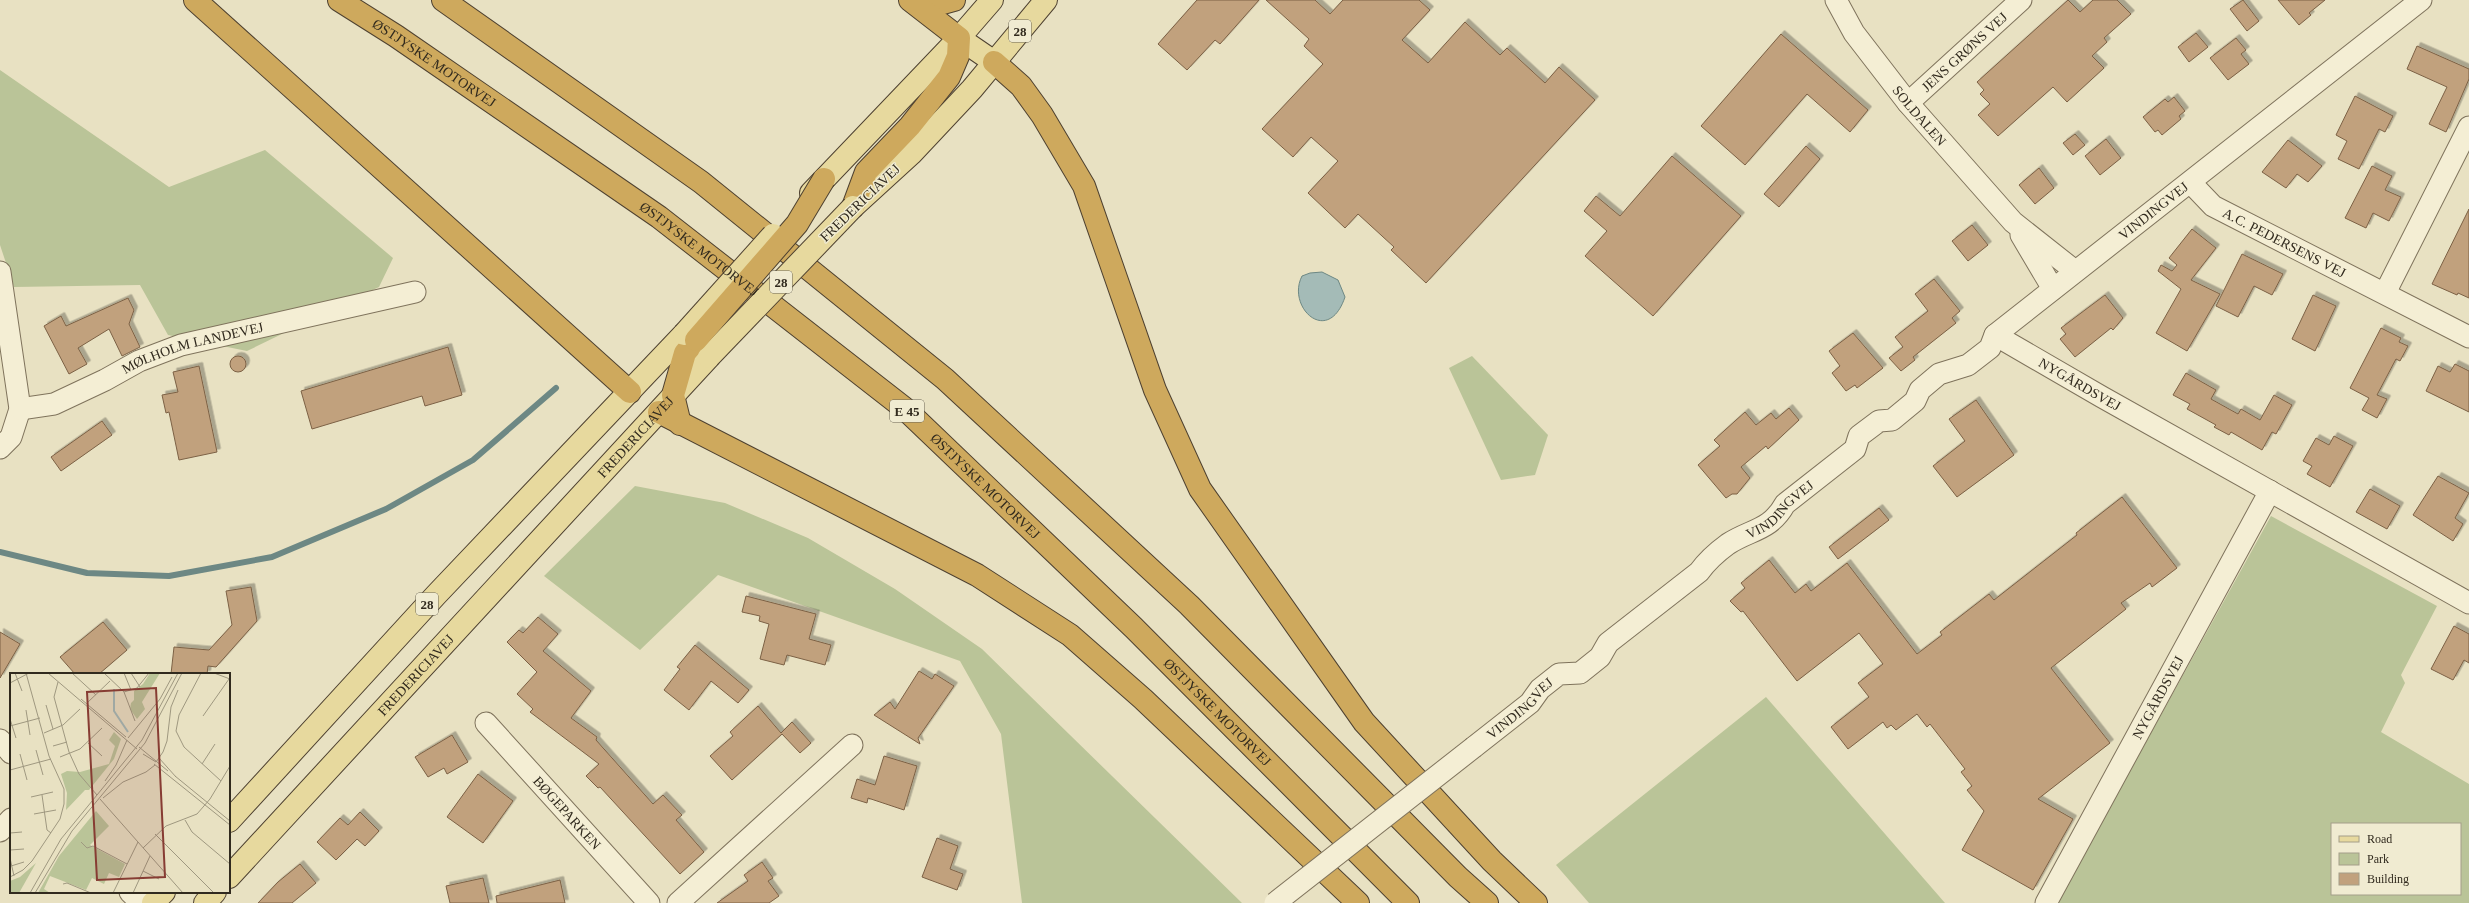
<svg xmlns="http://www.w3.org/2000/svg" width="2469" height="903" font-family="'Times New Roman',serif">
	<defs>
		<filter id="shadow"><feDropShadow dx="3.5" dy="-3.5" stdDeviation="0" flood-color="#0004"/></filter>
	</defs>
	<rect width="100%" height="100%" fill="#e8e1c2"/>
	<g fill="#bac498" fill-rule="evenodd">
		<path d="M0,70L169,187L265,150L393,258L379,287L247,351L168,335L140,285L14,287L0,245Z"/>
		<path d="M1472,356L1548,435L1535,475L1501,480L1449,368Z"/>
		<path d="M635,486L725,503L808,538L895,589L982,649L1242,903H1022L1001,734L960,661L718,575L640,650L544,576Z"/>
		<path d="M2271,516L2437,606L2401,675L2405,683L2381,732L2469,784V903H2057ZM2332,824H2460V894H2332Z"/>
		<path d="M1766,697L1945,903H1589L1556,865Z"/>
	</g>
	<path fill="#a4bbb7" stroke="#6d8884" d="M1322,272L1338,280L1345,297C1328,347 1286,307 1302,276L1310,273Z"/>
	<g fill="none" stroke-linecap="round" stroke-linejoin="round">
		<path stroke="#6d8884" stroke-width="6" d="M0,552L87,573L169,576L272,557L386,509L473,460L556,388"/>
	</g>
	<g fill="#c1a17d" stroke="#7c6145" filter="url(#shadow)">
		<path d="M1197,0H1259L1220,44L1215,40L1187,70L1158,44Z"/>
		<path d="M1266,0H1315L1330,14L1343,0H1419L1430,10L1402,40L1428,63L1465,22L1500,55L1507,48L1545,83L1559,67L1595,100L1426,283L1391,250L1394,247L1358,214L1345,228L1308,193L1338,161L1311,137L1293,157L1262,129L1323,64L1304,46L1309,39Z"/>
		<path d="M2068,0L2080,12L2093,0H2117L2131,14L2104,38L2107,42L2092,56L2104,68L2067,102L2053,87L1998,136L1978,115L1990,104L1980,94L1984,90L1977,82Z"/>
		<path d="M2243,0L2259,21L2247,31L2230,9Z"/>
		<path d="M2278,0H2325L2309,13L2311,15L2299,25Z"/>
		<path d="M2196,33L2208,47L2189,62L2178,47Z"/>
		<path d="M1781,34L1868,110L1850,132L1807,94L1745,165L1701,126Z"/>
		<path d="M2236,38L2246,50L2241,54L2249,64L2228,80L2210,58Z"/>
		<path d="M2417,46L2469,69V79L2446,132L2429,124L2447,87L2407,69Z"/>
		<path d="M2355,96L2393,116L2385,132L2379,129L2359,169L2338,159L2347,141L2336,135Z"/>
		<path d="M2174,97L2185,111L2179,116L2181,119L2162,135L2158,130L2155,132L2143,117L2165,99L2168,102Z"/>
		<path d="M2075,134L2085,145L2073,155L2063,143Z"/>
		<path d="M2106,139L2121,158L2100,175L2085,156Z"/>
		<path d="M2288,140L2322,166L2308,182L2297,174L2286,188L2262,172Z"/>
		<path d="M1806,146L1820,159L1779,207L1764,194Z"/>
		<path d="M1672,156L1741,216L1653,316L1585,256L1607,231L1584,211L1596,196L1620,216Z"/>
		<path d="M2372,166L2392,176L2385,190L2401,197L2389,221L2373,213L2366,228L2345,218Z"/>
		<path d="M2039,168L2054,188L2035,204L2019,185Z"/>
		<path d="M2469,209V298L2458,293L2457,295L2432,284Z"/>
		<path d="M1972,225L1988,245L1968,261L1952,241Z"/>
		<path d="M2192,229L2216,248L2191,280L2220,294L2187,351L2156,333L2181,289L2158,271L2161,265L2172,271L2177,265L2169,258Z"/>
		<path d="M2242,254L2283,274L2272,295L2254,286L2238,317L2216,306Z"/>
		<path d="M1934,279L1960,311L1952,318L1956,323L1913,357L1915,360L1901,371L1889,358L1903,347L1895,337L1928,311L1915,294Z"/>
		<path d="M2105,295L2123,318L2113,330L2111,328L2075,357L2060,339L2066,334L2061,328Z"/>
		<path d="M2313,295L2336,306L2315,351L2292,339Z"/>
		<path d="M128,298L134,310L129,324L140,347L122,356L109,329L78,348L87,364L69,374L44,326L61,316L66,326Z"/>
		<path d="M2381,328L2401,338L2399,342L2408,346L2400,361L2396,359L2377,395L2387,399L2377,418L2362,410L2369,398L2350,388Z"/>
		<path d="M1853,333L1883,368L1857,388L1855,385L1846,391L1832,373L1840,366L1829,351Z"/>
		<path d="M448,347L462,395L425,406L422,396L312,429L301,391Z"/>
		<circle cx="238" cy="364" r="8"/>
		<path d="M2455,364L2469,371V412L2426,391L2438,366L2450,372Z"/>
		<path d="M199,366L217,452L179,460L169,412L166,413L162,395L178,392L173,372Z"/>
		<path d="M2186,373L2216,390L2211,399L2238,414L2241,409L2260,420L2274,395L2292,405L2276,434L2272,432L2262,450L2231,432L2229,435L2214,427L2216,425L2187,409L2190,404L2173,395Z"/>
		<path d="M1976,400L2014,455L1957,497L1933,466L1965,441L1949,419Z"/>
		<path d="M1789,408L1799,420L1768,449L1766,446L1741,467L1750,478L1737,494H1732L1726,498L1698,465L1720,446L1714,440L1745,412L1756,425L1771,413L1776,419Z"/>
		<path d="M102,421L112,435L61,471L51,457Z"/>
		<path d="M2334,436L2353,446L2330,487L2307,474L2312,466L2303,461L2316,438L2329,445Z"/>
		<path d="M2438,476L2469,493L2455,518L2463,524L2453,541L2413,515Z"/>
		<path d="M2370,489L2400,506L2387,529L2356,512Z"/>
		<path d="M2122,497L2177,568L2152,587L2150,583L2121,603L2126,609L2051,668L2110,743L2038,799L2073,819L2033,890L1962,850L1984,811L1967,790L1972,786L1961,772L1965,769L1930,724L1927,727L1917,714L1896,730L1891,725L1887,728L1883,722L1848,749L1831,727L1869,697L1858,683L1883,664L1859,633L1797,681L1743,611L1741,612L1730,601L1745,588L1741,583L1769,560L1795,593L1806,584L1811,591L1847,563L1917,654L1942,635L1940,632L1989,594L1994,600L2077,535L2076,533Z"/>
		<path d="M1879,508L1889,520L1838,559L1829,547Z"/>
		<path d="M251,587L257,621L216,667L208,666L207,674H171L174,647L209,650L232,625L226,591Z"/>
		<path d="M746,596L816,614L809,639L831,645L825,665L787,655L784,665L760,659L769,624L759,621L760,616L742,612Z"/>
		<path d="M538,617L558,634L543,651L591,691L571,718L597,737L596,740L653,804L663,795L682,815L676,820L704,852L680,874L600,787L598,788L586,776L599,764L530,712L533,709L517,694L537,672L507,642L519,630L523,633Z"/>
		<path d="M103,622L127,650L99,674H75L60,657Z"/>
		<path d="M2454,626L2469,634V663L2464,660L2453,680L2431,669Z"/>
		<path d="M0,632L20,644L0,678Z"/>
		<path d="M695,645L749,690L738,703L711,681L689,710L664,690L680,669L677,667Z"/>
		<path d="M919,671L932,679L935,674L954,686L918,738L920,744L874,715L890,702L895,709Z"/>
		<path d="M758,706L781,733L792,722L811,743L800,753L782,734L732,780L710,756L733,736L730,732Z"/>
		<path d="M452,735L468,762L447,774L444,768L428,777L415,757Z"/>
		<path d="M884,756L917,766L904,810L868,798L867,803L851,798L857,779L875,785Z"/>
		<path d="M478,774L513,801L483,843L447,817Z"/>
		<path d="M360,812L379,831L365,846L357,839L336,860L317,842L340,818L348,825Z"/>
		<path d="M937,838L958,846L950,869L963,874L957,890L922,877Z"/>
		<path d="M762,862L773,878L768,881L779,896L769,903H717L748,881L744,875Z"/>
		<path d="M300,864L316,883L292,903H258L278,882Z"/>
		<path d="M483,878L489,903H450L446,886Z"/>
		<path d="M560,880L565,903H497L496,896Z"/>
	</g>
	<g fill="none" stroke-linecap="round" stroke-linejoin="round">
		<defs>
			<g id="street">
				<path id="s1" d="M1836,0L1854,33L1908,103L2013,222L2075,271"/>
				<path id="s2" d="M1908,103L2021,0"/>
				<path id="s3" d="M2191,183L2213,206L2469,337"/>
				<path d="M2021,235L2053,289"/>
				<path d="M0,272L20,409L11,437L0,448"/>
				<path d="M2385,293L2469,127"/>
				<path id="s4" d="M1995,335L2102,397L2469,603"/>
				<path id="s5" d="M20,409L54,404L105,380L139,361L181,345L415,292"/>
				<path id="s6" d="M486,723L649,903"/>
				<path d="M0,740L11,753"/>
				<path id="s7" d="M1474,747L1530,703L1540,689L1559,674L1580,673L1600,657L1608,643L1699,572C1707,561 1717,552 1728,544C1751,529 1770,531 1785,504L1855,449L1859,436L1879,421L1892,420L1915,401L1920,390L1939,374L1968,365L1990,348L1995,335L2421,0"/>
				<path d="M0,831L11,819"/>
				<path d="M130,892L141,903"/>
				<path d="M678,903L852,745"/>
				<path id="s8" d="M2046,903L2270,491"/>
			</g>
			<g id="primary">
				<path d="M959,38L994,62"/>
				<path d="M811,193L959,38L992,0"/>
				<path d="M853,207L911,154L972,89L1046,0"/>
				<path d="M229,821L436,595L684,334"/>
				<path id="s9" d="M229,877L709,357"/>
				<path d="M153,903L164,892"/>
				<path d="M205,903L215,892"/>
			</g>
			<g id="highway">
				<path d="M195,0L630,392"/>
				<path id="s10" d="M339,0L396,36L659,217L904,408L1134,628L1408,903"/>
				<path d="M443,0L701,182L945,379L1189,605L1458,877L1487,903"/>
				<path d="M915,3L936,5L954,0"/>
				<path d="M994,62L1021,86L1042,115L1084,186L1155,390L1200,489L1364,722L1492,861L1536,903"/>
				<path d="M853,207L866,172L910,126L949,77L958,56L959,38L910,0"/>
				<path d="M659,412L977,575L1070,635L1143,699L1358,903"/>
				<path d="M680,424L673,395L685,353L696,340"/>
			</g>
		</defs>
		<use href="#street" stroke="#7f735c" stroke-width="23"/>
		<use href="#primary" stroke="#4e4130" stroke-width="24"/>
		<use href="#highway" stroke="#4e4130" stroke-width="24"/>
		<use href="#street" stroke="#f4eed4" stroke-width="21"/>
		<use href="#primary" stroke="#e7d99e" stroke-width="22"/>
		<use href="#highway" stroke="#cea95d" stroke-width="22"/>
		<defs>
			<path id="street-bridge" d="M1275,903L1474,747"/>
			<g id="primary-bridge">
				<path d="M684,334L773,235"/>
				<path d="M709,357L853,207"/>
			</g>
			<path id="highway-bridge" d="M696,340L797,224L824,179"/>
		</defs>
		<use href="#street-bridge" stroke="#7f735c" stroke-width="23" stroke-linecap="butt"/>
		<use href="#primary-bridge" stroke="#4e4130" stroke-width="24" stroke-linecap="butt"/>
		<use href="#highway-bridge" stroke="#4e4130" stroke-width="24" stroke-linecap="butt"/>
		<use href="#street-bridge" stroke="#f4eed4" stroke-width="21"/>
		<use href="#primary-bridge" stroke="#e7d99e" stroke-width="22"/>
		<use href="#highway-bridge" stroke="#cea95d" stroke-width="22"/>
	</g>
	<g text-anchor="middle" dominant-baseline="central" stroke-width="3" stroke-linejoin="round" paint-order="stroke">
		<g fill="#f0ebd1" stroke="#6a6454" stroke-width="1">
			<rect x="1009" y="20" width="22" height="22" rx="3"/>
			<rect x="770" y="271" width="22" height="22" rx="3"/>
			<rect x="890" y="400" width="34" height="22" rx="3"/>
			<rect x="416" y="593" width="22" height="22" rx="3"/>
		</g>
		<g font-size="13" font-weight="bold" fill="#312a1e">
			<text x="1020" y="31">28</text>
			<text x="781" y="282">28</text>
			<text x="907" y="411">E 45</text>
			<text x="427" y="604">28</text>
		</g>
		<g font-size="14" fill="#312a1e" stroke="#f0ebd1">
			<text stroke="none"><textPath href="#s2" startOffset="76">JENS GRØNS VEJ</textPath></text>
			<text stroke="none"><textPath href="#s10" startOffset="114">ØSTJYSKE MOTORVEJ</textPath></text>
			<text stroke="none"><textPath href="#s1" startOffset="143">SOLDALEN</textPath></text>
			<text transform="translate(860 203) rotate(-44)">FREDERICIAVEJ</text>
			<text stroke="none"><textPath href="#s7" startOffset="883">VINDINGVEJ</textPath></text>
			<text stroke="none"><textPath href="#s3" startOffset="112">A.C. PEDERSENS VEJ</textPath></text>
			<text stroke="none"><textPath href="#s10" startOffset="438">ØSTJYSKE MOTORVEJ</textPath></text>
			<text stroke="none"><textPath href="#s5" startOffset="185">MØLHOLM LANDEVEJ</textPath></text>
			<text stroke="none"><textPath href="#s4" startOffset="98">NYGÅRDSVEJ</textPath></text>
			<text stroke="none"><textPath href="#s9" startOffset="599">FREDERICIAVEJ</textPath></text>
			<text stroke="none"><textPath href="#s10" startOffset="810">ØSTJYSKE MOTORVEJ</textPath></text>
			<text stroke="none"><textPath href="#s7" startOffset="394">VINDINGVEJ</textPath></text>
			<text stroke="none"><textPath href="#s9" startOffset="275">FREDERICIAVEJ</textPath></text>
			<text stroke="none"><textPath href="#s8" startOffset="234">NYGÅRDSVEJ</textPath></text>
			<text stroke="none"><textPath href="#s7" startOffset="60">VINDINGVEJ</textPath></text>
			<text stroke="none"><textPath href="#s10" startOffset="1134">ØSTJYSKE MOTORVEJ</textPath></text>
			<text stroke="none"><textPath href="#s6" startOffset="121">BØGEPARKEN</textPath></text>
		</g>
	</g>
	<g transform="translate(10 673)">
		<rect width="220" height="220" fill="#e8e1c2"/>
		<path d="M140,0H150L132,29L135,36L127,46L120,36L121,30L124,27V18L133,11ZM104,59L111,66L104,86L79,117H75L56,137L57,120L51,101L57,98L70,99L99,91L105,73L99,67ZM86,138L99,153L80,172L115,191L109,204L99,200L94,211L82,205L76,217L40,203L34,216L40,220H28L49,183ZM26,190L9,220H0V208L10,204Z" fill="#bac498"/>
		<path fill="none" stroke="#a4bbb7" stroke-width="2" d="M104,16V38L118,59"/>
		<path fill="none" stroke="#9f9880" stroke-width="1" d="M5,0L12,18M38,0L127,76M62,0L86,22M94,0L114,19L125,48M114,0L121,17M121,0L130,14M191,0L169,42L166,58L174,74L211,108M204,0L220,6M48,9L44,24L59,79L69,101L87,122M0,10L19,0M114,19L127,15L139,0M71,26L116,64M77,30L100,8M36,32L43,56M16,37L20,62M193,43L219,6M0,46L6,65M0,53L30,45M34,60L53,52L70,36M118,65L150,26L162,4M78,70L92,83M43,73L57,69M129,74L158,98M26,77L33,102M10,81L17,107M133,81L146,89L153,79L157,68L161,34L168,17M50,84L70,76L92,55M149,85L166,104M144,91L220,152M192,91L205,71M0,97L41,86M165,103L220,148M95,108L106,92L117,67M32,122L37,157L41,160M21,124L43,119M93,125L113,109L136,99L145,92M90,126L173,220M24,141L46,137M175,147L182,159L220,191M0,160L12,159M145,161L204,220M71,169L77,175L83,173L117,191M133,175L156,153L187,141L200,126L220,93M0,177L14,176M0,185L4,203M1,193L14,189M133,198L149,206M0,204L13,197L22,188L50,146L54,131V116L39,83L16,0M53,211L57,210L81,220M20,220L51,166L132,67L168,0M25,220L62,158L135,70L172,0M103,220L128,169M123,220L140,183"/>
		<path fill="#873c33" fill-opacity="0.15" stroke="#873c33" stroke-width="2" d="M146,15L155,204L87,207L77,19Z"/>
		<rect width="220" height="220" fill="none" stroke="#312a1e" stroke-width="2"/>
	</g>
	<rect x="2331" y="823" width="130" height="72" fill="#f0ebd1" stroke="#a49e89"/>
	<rect x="2339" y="836" width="20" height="6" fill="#e7d99e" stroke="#a49e89"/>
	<text x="2367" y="843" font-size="12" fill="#312a1e">Road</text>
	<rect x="2339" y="853" width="20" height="12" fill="#bac498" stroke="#a49e89"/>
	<text x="2367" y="863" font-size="12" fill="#312a1e">Park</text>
	<rect x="2339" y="873" width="20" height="12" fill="#c1a17d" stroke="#a49e89"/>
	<text x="2367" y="883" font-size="12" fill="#312a1e">Building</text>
</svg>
